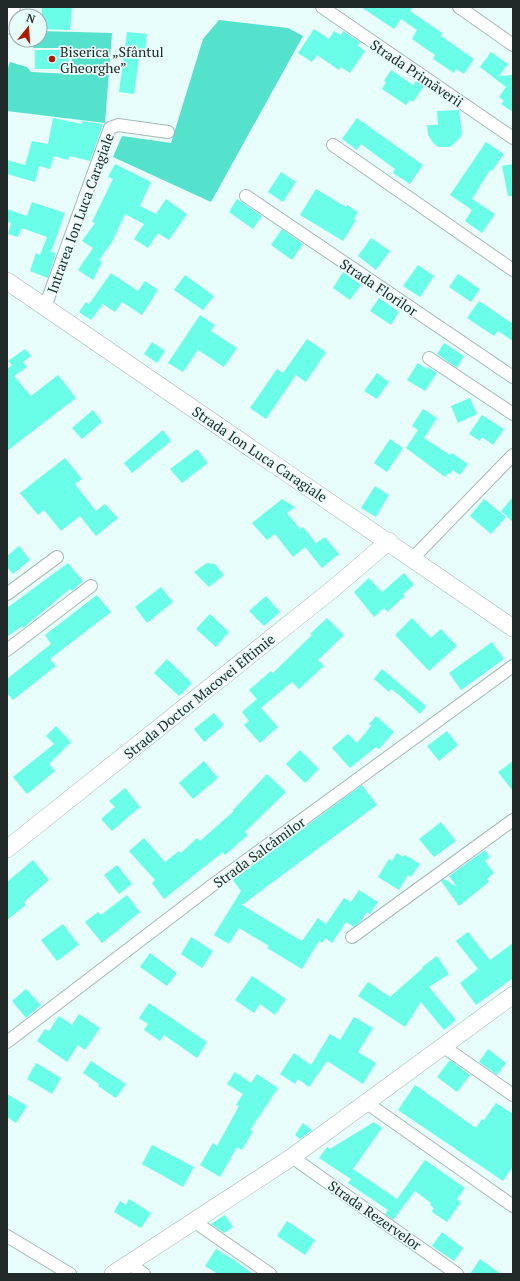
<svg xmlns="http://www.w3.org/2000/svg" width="520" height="1281" font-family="'PT Serif',serif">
	<rect width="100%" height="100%" fill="#e8fefa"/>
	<g fill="#54e2cd">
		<path d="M219,20L288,28L303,36L211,202L113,157L122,136L171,143L203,39Z"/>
		<path d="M40,31L112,33L105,123L7,111V71L10,62L27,67L31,72L71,74L72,48H33L34,40H40Z"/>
	</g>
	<g fill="#6afde7">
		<path d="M42,7L72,8L70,30L41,29Z"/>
		<path d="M361,7H413L410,11L442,33L441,36L474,59L464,74L456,69L454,73L433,59L435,55L412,39L417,30L401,19L394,29Z"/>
		<path d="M314,29L329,39L334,31L341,35L343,31L360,42L358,46L365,51L350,73L341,67L339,70L317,55L312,62L298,53Z"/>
		<path d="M127,32L147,34L144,58H139L134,94L119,92Z"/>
		<rect x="35" y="50" width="34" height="19"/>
		<path d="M491,52L508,64L499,76L513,75V112L501,104L504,101L499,97L506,87L480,67Z"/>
		<path d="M391,70L413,85L416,81L424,86L413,102L410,100L406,105L382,89L386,82L384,81Z"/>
		<path d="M459,110L462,134L458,140L450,147H439L434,144L428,135L427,125H438L437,111Z"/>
		<path d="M53,118L82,124V121L103,124L90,161L70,156L68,160L54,156L50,169L39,166L35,182L7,174V160L25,165L32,141L48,144Z"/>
		<path d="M357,118L423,165L410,184L393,173L395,169L361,144L357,150L342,139Z"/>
		<path d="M486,142L504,154L492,171L490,170L472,199L495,214L482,233L465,221L472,210L450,195Z"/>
		<path d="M115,164L151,182L140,206L156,214L166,199L187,214L169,240L158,233L148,248L134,239L144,224L125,214L112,242L99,260L102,262L93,280L78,270L93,248L82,241L95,223L92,222L113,179L108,177Z"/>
		<path d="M513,164V196H508L502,166Z"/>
		<path d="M281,172L296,182L283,202L268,192Z"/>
		<path d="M316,189L346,207L347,205L358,212L354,219L356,220L343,241L300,215Z"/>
		<path d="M237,199L262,216L253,229L229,212Z"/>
		<path d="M32,202L65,213L51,252L56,253L48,278L30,271L36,253L40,255L47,237L22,228L18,237L8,234L11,223L7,222V209L27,216Z"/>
		<path d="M282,229L303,244L292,260L271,245Z"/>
		<path d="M371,238L390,251L376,270L358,256Z"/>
		<path d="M418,265L434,276L420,297L403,286Z"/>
		<path d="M343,272L361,285L350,300L333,288Z"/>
		<path d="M111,273L138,291L145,281L158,290L142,315L122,302L115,312L103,304L91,320L79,312L86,302L89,304Z"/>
		<path d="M458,274L480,289L471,302L449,287Z"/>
		<path d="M185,275L214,296L203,310L174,290Z"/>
		<path d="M379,298L399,312L391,325L370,311Z"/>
		<path d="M479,301L513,324V341L498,331L494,336L467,318Z"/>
		<path d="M200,315L215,325L211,331L237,348L224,367L198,350L183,372L168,363Z"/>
		<path d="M307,339L326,352L306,382L296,375L266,419L250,408L277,369L283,373Z"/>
		<path d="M152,342L165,351L157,363L144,354Z"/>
		<path d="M444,343L464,356L457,368L437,354Z"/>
		<path d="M25,349L31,356L23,362L27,367L14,376L31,396L58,375L76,398L7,451V367L8,368L12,365L8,361Z"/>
		<path d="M418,363L427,369L428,367L437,373L425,391L407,380Z"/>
		<path d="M377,373L389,382L377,399L364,391Z"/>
		<path d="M470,398L477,414L458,423L451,406Z"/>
		<path d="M423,409L437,418L424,438L450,455L452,453L468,464L460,475L453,470L450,474L448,473L445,477L406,448L418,430L412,426Z"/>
		<path d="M93,410L102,422L82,439L72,428Z"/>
		<path d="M482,415L504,429L493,445L482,437L480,441L469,434Z"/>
		<path d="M163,430L171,441L132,473L124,463Z"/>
		<path d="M390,439L403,448L387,472L374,463Z"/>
		<path d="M197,449L208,463L182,483L170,469Z"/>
		<path d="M65,458L82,479L75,484L96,511L105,504L118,518L96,536L80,516L61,531L44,510L38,515L20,493Z"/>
		<path d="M375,486L389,495L376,517L361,508Z"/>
		<path d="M513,497V522L501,511Z"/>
		<path d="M282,499L295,507L287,513L300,529L303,527L316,543L325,537L339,554L322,568L305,547L293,557L275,534L267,540L252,523Z"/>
		<path d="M484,499L506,517L491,534L470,516Z"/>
		<path d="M19,546L30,560L13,574L7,567V556Z"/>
		<path d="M68,563L83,581L72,591L70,589L23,628L22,626L7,637V608Z"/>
		<path d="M207,563L215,564L224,575L209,587L194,572Z"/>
		<path d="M404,573L414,585L403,594L405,596L387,612L384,608L374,617L354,592L369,578L382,592Z"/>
		<path d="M161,587L173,602L147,623L135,607Z"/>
		<path d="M97,595L111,612L50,659L56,666L13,700L7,693V679L51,644L45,635Z"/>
		<path d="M266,596L280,612L264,626L249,611Z"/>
		<path d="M210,614L229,632L216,647L196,629Z"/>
		<path d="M327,618L344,635L318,660L324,666L299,689L292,682L261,708L278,727L260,743L244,725L249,721L242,712L257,699L249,690L271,671L273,673L312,635L310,634Z"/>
		<path d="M412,618L431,638L441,629L457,646L429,671L395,635Z"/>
		<path d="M492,642L504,659L461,690L449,673Z"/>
		<path d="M167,659L192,683L179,696L154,673Z"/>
		<path d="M382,669L426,706L420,714L399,695L391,689L389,692L374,679Z"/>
		<path d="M214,713L224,725L204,742L194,729Z"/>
		<path d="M376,716L394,732L379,749L376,747L350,768L332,748L348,734L357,743L371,726L369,724Z"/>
		<path d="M56,726L71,742L49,764L55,771L27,794L13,777L54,744L46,736Z"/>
		<path d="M447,731L458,745L439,761L427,746Z"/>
		<path d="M300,750L319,769L305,783L286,764Z"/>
		<path d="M204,761L218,778L193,799L179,783Z"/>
		<path d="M513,761V791L498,772Z"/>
		<path d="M267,774L286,792L245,832L248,835L225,855L223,852L164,899L152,883L155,880L129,851L144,838L165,862L179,851L181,853L197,838L200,841L234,811L233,810Z"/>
		<path d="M362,785L377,805L242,905L302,941L318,918L326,924L344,898L351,902L359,890L378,902L370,914L367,912L361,921L354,927L346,922L332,943L325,938L322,943L319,941L302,969L267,948L269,946L239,928L229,944L214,935L241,891L233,880Z"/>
		<path d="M125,788L140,807L112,831L101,819L115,807L109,801Z"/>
		<path d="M441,822L456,841L434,857L419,839Z"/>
		<path d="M485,850L490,857L485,861L494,873L487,879L489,882L459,906L441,881L444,879L457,887L449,876Z"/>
		<path d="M397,853L403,857L405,855L420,864L411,877L408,875L399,890L378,877L389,859L392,861Z"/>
		<path d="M33,860L49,880L24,902L26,905L7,920V882Z"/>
		<path d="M117,865L132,884L119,894L104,875Z"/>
		<path d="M127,895L140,912L102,943L85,922L98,912L101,915Z"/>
		<path d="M63,924L79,945L57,961L41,940Z"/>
		<path d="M468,932L490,960L513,943V978L476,1005L460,983L478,969L456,941Z"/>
		<path d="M191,937L213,951L202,968L181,954Z"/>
		<path d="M150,953L177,973L167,986L140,967Z"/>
		<path d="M437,956L449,974L429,987L456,1020L444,1030L421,1002L405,1027L358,996L368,982L390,997L423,968L422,967Z"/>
		<path d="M252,976L286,999L275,1015L260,1004L254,1013L235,1000Z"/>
		<path d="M26,989L41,1005L26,1018L12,1001Z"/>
		<path d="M149,1003L207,1042L197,1058L164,1035L160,1041L144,1030L148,1024L139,1018Z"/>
		<path d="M79,1014L100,1028L85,1050L78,1045L67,1062L37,1041L45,1029L49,1031L59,1016L72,1025Z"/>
		<path d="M354,1017L373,1028L358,1052L376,1063L363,1084L327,1061L309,1087L298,1079L295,1084L280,1074L294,1053L311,1065L330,1034L340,1040Z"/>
		<path d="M488,1049L506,1063L497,1075L479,1062Z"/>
		<path d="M450,1060L470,1075L457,1092L437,1077Z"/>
		<path d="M91,1061L126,1084L116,1098L98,1086L99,1084L83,1073Z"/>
		<path d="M36,1063L61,1078L52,1094L27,1079Z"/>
		<path d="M235,1072L251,1083L257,1074L278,1088L250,1130L253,1131L242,1150L237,1147L220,1177L200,1165L213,1143L217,1146L239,1106L236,1105L243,1094L227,1084Z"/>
		<path d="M415,1085L476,1128L482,1119L484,1120L496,1103L513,1114V1166L503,1181L398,1110Z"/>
		<path d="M7,1094L27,1106L16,1123L7,1117Z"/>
		<path d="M374,1122L382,1128L353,1169L397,1199L425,1160L465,1188L457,1199L461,1202L447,1222L432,1212L434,1208L430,1205L431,1203L415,1191L393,1220L385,1214L388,1210L348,1183L351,1179L319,1158L327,1147L330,1149Z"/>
		<path d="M303,1123L312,1130L300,1139L295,1135Z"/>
		<path d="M152,1145L194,1167L183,1187L142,1164Z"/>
		<path d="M129,1199L151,1213L141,1228L114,1212L120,1201L126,1205Z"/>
		<path d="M225,1215L233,1227L224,1233L211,1224Z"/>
		<path d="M287,1221L315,1240L305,1255L277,1236Z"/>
		<path d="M442,1232L463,1248L454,1261L432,1246Z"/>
		<path d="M216,1249L234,1260L253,1274H218L205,1266Z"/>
		<path d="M480,1259L501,1274H470Z"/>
	</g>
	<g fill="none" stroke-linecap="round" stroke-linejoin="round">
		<defs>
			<g id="street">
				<path d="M322,7L513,138"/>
				<path d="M459,7L513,45"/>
				<path d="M7,28L14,7"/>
				<path d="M333,145L513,270"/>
				<path d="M246,196L513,377"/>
				<path d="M45,307L110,128L118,125L168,132"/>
				<path d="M429,358L513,414"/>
				<path d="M413,558L513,455"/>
				<path d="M7,594L57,557"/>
				<path d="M7,650L91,586"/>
				<path d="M352,937L513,820"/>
				<path d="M7,1042L210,887L513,666"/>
				<path d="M444,1047L513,1095"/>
				<path d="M367,1103L513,1206"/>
				<path d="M292,1157L457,1274"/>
				<path d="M195,1222L270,1274"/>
				<path d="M7,1236L70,1274"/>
				<path d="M130,1264L144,1274"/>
			</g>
			<g id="secondary">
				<path d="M7,281L513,628"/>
				<path d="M7,849L334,588L389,541"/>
				<path d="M113,1274L292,1157L513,995"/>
			</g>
		</defs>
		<use href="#street" stroke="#a5bab6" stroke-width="14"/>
		<use href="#secondary" stroke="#a5bab6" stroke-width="18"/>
		<use href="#street" stroke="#fff" stroke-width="12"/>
		<use href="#secondary" stroke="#fff" stroke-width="17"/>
	</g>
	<circle fill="#ab1d02" stroke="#e8fefa" stroke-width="1.5" cx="52" cy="59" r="4"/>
	<g text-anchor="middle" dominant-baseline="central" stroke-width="3.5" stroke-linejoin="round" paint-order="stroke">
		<g font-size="14" fill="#212a28" stroke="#e8fefa" text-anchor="start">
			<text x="60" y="51">Biserica „Sfântul<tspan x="60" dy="16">Gheorghe”</tspan></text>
		</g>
		<g font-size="14" fill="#212a28" stroke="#e8fefa">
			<text transform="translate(417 73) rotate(34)">Strada Primăverii</text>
			<text transform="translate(80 213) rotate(-70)">Intrarea Ion Luca Caragiale</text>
			<text transform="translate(379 287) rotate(34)">Strada Florilor</text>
			<text transform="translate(260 454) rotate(34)">Strada Ion Luca Caragiale</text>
			<text transform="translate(199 696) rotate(-39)">Strada Doctor Macovei Eftimie</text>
			<text transform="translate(259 852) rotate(-36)">Strada Salcâmilor</text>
			<text transform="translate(375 1215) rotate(35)">Strada Rezervelor</text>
		</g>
	</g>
	<rect width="520" height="1281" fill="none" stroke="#212a28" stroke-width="16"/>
	<g transform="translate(28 28) rotate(17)"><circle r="19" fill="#e8fefa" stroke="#98a9a6"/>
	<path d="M0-3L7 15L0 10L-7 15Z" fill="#ab1d02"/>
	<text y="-6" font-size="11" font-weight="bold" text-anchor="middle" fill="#212a28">N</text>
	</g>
</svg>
